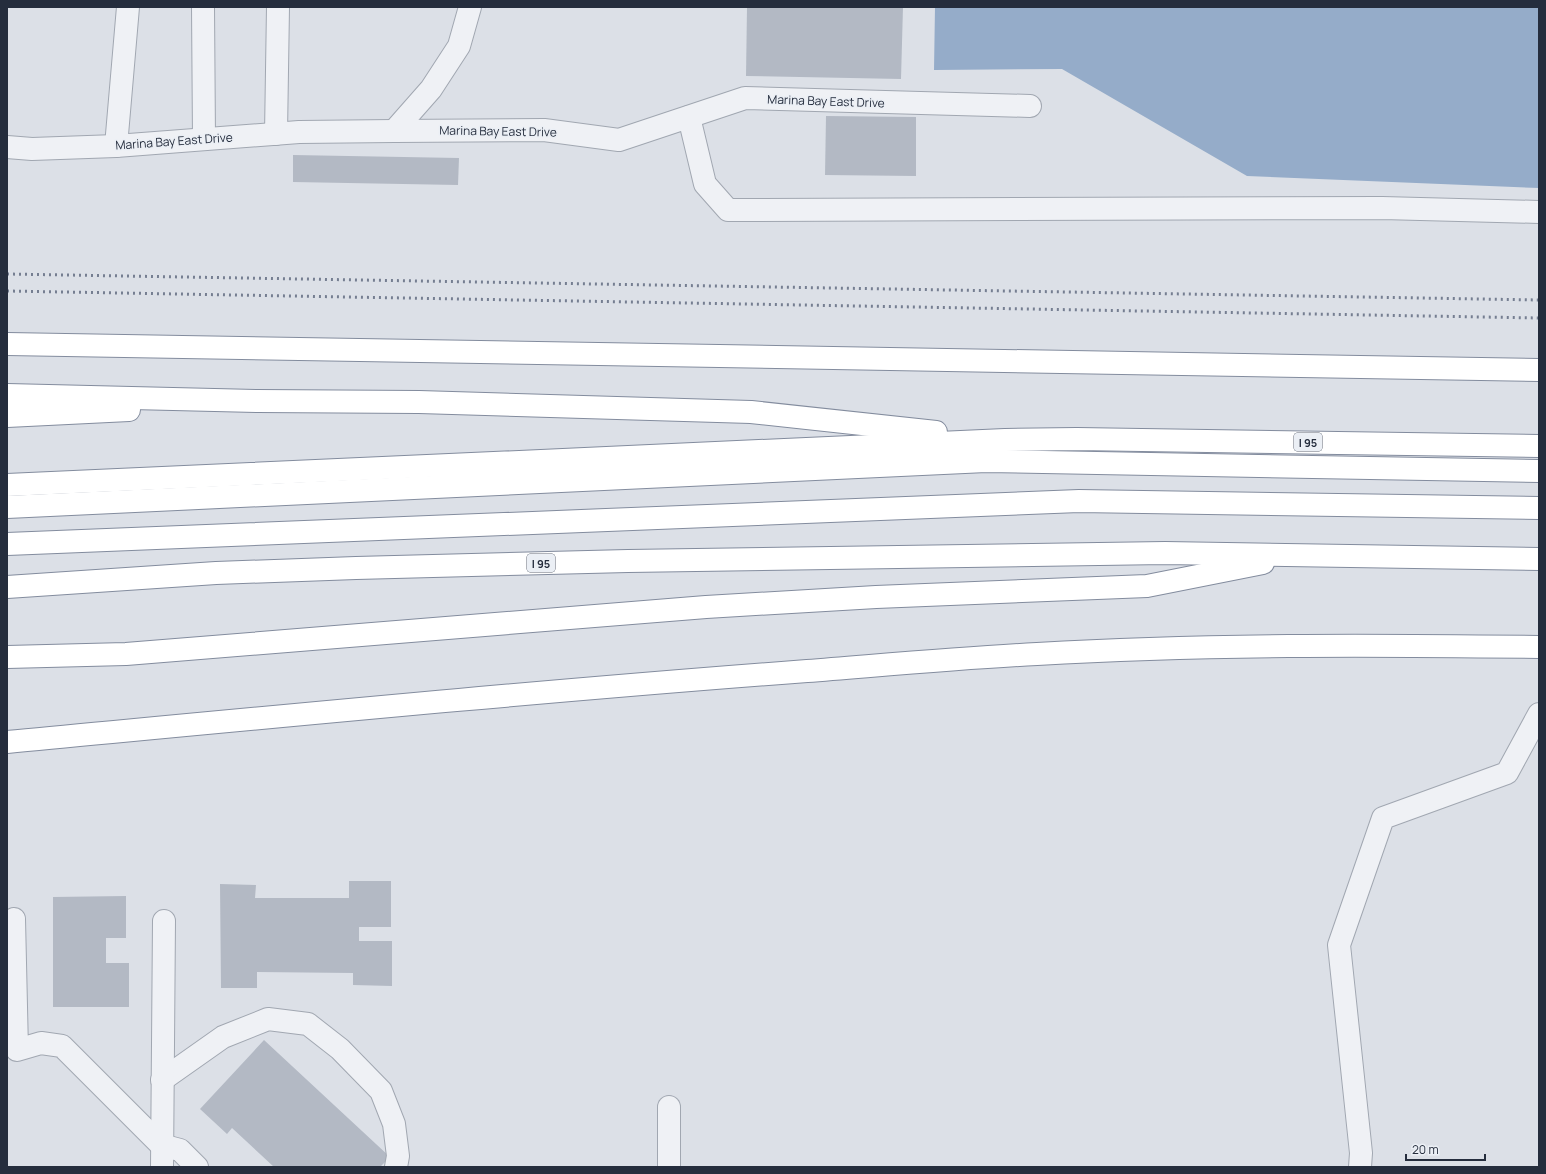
<svg xmlns="http://www.w3.org/2000/svg" width="1546" height="1174" font-family="Manrope,sans-serif">
	<rect width="100%" height="100%" fill="#dce0e7"/>
	<path fill="#95acc9" d="M935,7H1539V188L1247,176L1062,69L934,70Z"/>
	<g fill="#b3b9c4">
		<path d="M747,7H903L901,79L746,76Z"/>
		<path d="M826,116L916,117V176L825,175Z"/>
		<path d="M293,155L459,158L458,185L293,182Z"/>
		<path d="M349,881H391V927H359V941H392V986L353,985V973L257,972V988H221L220,884L256,885L255,898H349Z"/>
		<path d="M126,896V938H106V963H129V1007H53V897Z"/>
		<path d="M264,1040L390,1157L380,1167H274L232,1128L227,1134L200,1109Z"/>
	</g>
	<g fill="none" stroke-linecap="round" stroke-linejoin="round">
		<defs>
			<g id="minor">
				<path d="M203,7L204,139"/>
				<path d="M689,117L705,184L728,210L1382,208L1539,212"/>
				<path d="M394,131L431,89L459,46L470,7"/>
				<path d="M276,134L278,7"/>
				<path d="M116,146L128,7"/>
				<path d="M7,147L32,149L116,146L299,132L394,131L544,130L619,140L745,98L1030,106"/>
				<path d="M14,919L17,1050L41,1043L62,1046L161,1145L180,1150L197,1167"/>
				<path d="M162,1080L223,1037L268,1019L308,1024L340,1049L381,1091L394,1124L398,1156L396,1167"/>
				<path d="M669,1107V1167"/>
				<path d="M162,1167L164,921"/>
				<path d="M1360,1167L1361,1153L1339,945L1383,818L1507,773L1539,714"/>
			</g>
			<g id="highway">
				<path d="M7,344L1539,370"/>
				<path d="M7,395L258,401L419,402L751,412L936,432"/>
				<path d="M7,416L129,410"/>
				<path d="M7,485L1005,440L1077,439L1539,446"/>
				<path d="M7,507L986,461L1539,471"/>
				<path d="M7,544L1079,501L1539,508"/>
				<path d="M7,587L216,573L356,568L628,561L1165,553L1539,559"/>
				<path d="M7,657L126,654L706,607L876,597L1147,586L1263,563"/>
				<path d="M7,742C273,717 540,691 807,671C884,665 960,658 1037,654C1205,644 1372,645 1539,647"/>
			</g>
		</defs>
		<use href="#minor" stroke="#a1a7b1" stroke-width="24"/>
		<use href="#highway" stroke="#838c9e" stroke-width="24"/>
		<use href="#minor" stroke="#eff1f5" stroke-width="22"/>
		<use href="#highway" stroke="#fff" stroke-width="22"/>
		<g stroke="#757e91" stroke-width="3" stroke-dasharray="2 4" stroke-linecap="butt">
			<path d="M7,274L1539,300"/>
			<path d="M7,291L1539,318"/>
		</g>
	</g>
	<g text-anchor="middle" dominant-baseline="central" stroke-width="3" stroke-linejoin="round" paint-order="stroke">
		<g fill="#ebeff5" stroke="#606774" stroke-width="1">
			<rect x="1294" y="433" width="28" height="18" rx="3"/>
			<rect x="527" y="554" width="28" height="18" rx="3"/>
		</g>
		<g font-size="11" font-weight="bold" fill="#252d3d">
			<text x="1308" y="442">I 95</text>
			<text x="541" y="563">I 95</text>
		</g>
		<g font-size="12" fill="#252d3d" stroke="#ebeff5">
			<text transform="translate(826 101) rotate(2)">Marina Bay East Drive</text>
			<text transform="translate(498 131) rotate(1)">Marina Bay East Drive</text>
			<text transform="translate(174 141) rotate(-4)">Marina Bay East Drive</text>
		</g>
	</g>
	<rect width="1546" height="1174" fill="none" stroke="#252d3d" stroke-width="16"/>
	<path d="M1406 1154v6h79v-6" fill="none" stroke="#252d3d" stroke-width="2"/>
	<text x="1412" y="1154" font-size="12" fill="#252d3d" stroke="#ebeff5" stroke-width="3" paint-order="stroke">20 m</text>
</svg>
